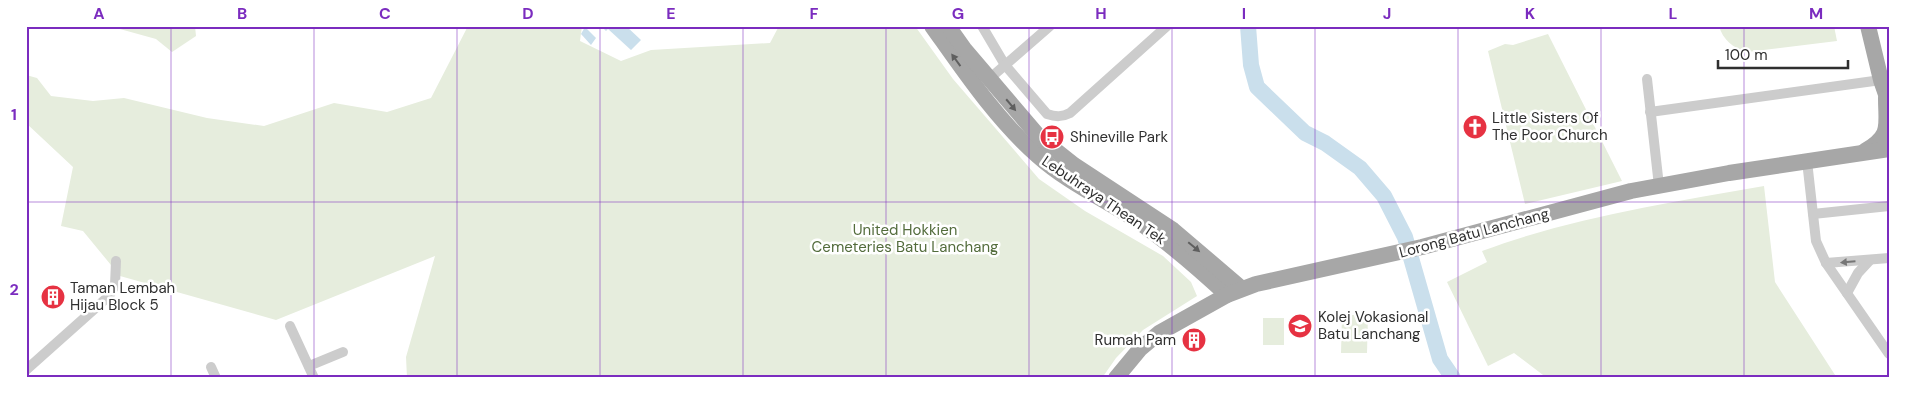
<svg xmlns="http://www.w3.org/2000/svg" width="1915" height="404" font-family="'DM Sans',sans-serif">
	<rect width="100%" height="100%" fill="#fff"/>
	<g fill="#e6eddd">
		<path d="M109,26H195L196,36L172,52L156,39Z"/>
		<path d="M468,26H582L580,41L621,61L651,50L770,43L779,26H915L953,79L1039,179L1085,211L1163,256L1191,282L1197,296L1143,330L1116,358L1102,378H407L406,357L435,256L276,320L120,276L83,231L61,226L73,167L26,123V75L37,78L51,96L93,101L124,98L207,118L264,126L334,103L387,112L431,98Z"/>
		<path d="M1719,26H1834L1837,41L1747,52C1733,48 1723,40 1719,26Z"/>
		<path d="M1548,34L1622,181L1525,204L1488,51L1505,44L1513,45Z"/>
		<path d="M1764,186L1775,282L1837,378H1547L1514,353L1488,366L1447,282L1487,262L1482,251C1573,217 1669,203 1764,186Z"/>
		<path d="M1342,315H1368L1367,353H1341Z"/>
		<rect x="1263" y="318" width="21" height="27"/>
		<path d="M1335,375L1377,376L1376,378H1335Z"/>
	</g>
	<g fill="#cadfec">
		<path d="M605,26H626L641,40L631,50L608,29L606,31L603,28Z"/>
		<path d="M585,27L596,38L591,45L581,34Z"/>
	</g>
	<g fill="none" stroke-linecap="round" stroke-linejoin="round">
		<path stroke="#cadfec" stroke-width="16" d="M1248,26L1251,65L1257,87L1305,133L1325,143L1360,168L1384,196L1405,237L1440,359L1453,378"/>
		<g stroke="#ccc" stroke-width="10">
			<path d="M982,26L1005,65L1047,114C1056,117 1062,117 1070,113L1167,26"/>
			<path d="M989,79L1050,26"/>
			<path d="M1647,79L1659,186"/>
			<path d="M1650,112L1881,80"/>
			<path d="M1807,161L1816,241L1826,263L1889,354"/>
			<path d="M1813,214L1889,206"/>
			<path d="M1826,263L1889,258"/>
			<path d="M1847,293L1858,273L1870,260"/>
			<path d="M290,326L314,378"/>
			<path d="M309,366L343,352"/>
			<path d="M211,367L216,378"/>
			<path d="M26,370L109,296L115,285L116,261"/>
		</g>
		<g stroke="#a7a7a7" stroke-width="16">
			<path d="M932,26C964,71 996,119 1038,156C1067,182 1104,199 1136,220C1169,243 1198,268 1227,295"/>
			<path d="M948,26L965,50L1040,138L1074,165L1173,230L1241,288"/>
			<path d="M1868,26L1881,80L1889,103"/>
			<path d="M1865,151C1892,135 1886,126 1886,98"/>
			<path d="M1116,378L1140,349L1159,333L1227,295L1256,284L1422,247L1631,191L1729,173L1889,149"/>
		</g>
	</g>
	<defs><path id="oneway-solid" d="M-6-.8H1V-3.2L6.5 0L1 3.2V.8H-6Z" transform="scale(1.25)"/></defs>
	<g fill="#5f5f5f">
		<use href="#oneway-solid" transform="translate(956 60) rotate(-126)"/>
		<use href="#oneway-solid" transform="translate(1011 105) rotate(50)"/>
		<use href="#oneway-solid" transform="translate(1194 247) rotate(40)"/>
	</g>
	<use fill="#767676" href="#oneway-solid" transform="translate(1848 262) rotate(175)"/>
	<path fill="none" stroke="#7b2cbf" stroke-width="1" stroke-opacity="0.55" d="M171,26V378M314,26V378M457,26V378M600,26V378M743,26V378M886,26V378M1029,26V378M1172,26V378M1315,26V378M1458,26V378M1601,26V378M1744,26V378M26,202H1889"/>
	<defs>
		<symbol id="church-disc" viewBox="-11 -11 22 22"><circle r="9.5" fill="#e63242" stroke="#fff"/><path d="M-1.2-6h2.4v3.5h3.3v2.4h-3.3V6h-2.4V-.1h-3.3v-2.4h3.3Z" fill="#fff"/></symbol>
		<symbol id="bus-disc" viewBox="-11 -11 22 22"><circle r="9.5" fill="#e63242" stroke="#fff"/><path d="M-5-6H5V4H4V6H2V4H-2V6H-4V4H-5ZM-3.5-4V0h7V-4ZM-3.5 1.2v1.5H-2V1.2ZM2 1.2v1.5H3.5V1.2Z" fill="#fff"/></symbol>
		<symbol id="building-disc" viewBox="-11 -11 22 22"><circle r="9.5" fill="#e63242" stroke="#fff"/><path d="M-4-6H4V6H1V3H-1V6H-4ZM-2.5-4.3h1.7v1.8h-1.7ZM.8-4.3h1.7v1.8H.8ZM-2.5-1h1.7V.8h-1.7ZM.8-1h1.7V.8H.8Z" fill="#fff"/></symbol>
		<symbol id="university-disc" viewBox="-11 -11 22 22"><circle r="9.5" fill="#e63242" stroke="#fff"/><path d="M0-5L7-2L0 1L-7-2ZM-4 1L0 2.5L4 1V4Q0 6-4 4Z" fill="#fff"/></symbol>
	</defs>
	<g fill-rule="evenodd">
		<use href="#church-disc" x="1461" y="113" width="28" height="28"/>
		<use href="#bus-disc" x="1038" y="123" width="28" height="28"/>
		<use href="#building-disc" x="39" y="283" width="28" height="28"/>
		<use href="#university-disc" x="1286" y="312" width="28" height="28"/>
		<use href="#building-disc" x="1180" y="326" width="28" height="28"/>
	</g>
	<g text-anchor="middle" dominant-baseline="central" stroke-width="5" stroke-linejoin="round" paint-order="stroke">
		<g font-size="15" fill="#2f2f2f" stroke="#fff" text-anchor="start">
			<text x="1492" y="118">Little Sisters Of<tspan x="1492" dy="17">The Poor Church</tspan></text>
			<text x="1070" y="137">Shineville Park</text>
			<text x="70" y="288">Taman Lembah<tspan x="70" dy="17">Hijau Block 5</tspan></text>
			<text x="1318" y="317">Kolej Vokasional<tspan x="1318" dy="17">Batu Lanchang</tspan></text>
			<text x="1176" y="340" text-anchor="end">Rumah Pam</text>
		</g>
		<g font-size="15" fill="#2f2f2f" stroke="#fff">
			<text transform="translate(1104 200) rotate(34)">Lebuhraya Thean Tek</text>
			<text transform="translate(1474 233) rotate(-15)">Lorong Batu Lanchang</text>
		</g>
		<g font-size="15" fill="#536c3c" stroke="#fff">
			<text x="905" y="230">United Hokkien<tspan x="905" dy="17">Cemeteries Batu Lanchang</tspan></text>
		</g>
	</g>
	<rect width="1915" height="404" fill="none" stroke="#ffffff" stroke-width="55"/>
	<path d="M1718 60v8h130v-8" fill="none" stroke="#2f2f2f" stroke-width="2.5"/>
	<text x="1725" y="60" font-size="15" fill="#2f2f2f" stroke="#ffffff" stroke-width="4" paint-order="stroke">100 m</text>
	<rect x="28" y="28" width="1860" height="348" fill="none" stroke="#7b2cbf" stroke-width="2"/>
	<g font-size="16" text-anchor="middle" font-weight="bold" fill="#7b2cbf">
		<text x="99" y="19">A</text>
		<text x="242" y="19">B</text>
		<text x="385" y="19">C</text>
		<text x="528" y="19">D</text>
		<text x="671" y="19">E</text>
		<text x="814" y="19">F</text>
		<text x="958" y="19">G</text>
		<text x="1101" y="19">H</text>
		<text x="1244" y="19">I</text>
		<text x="1387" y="19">J</text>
		<text x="1530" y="19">K</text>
		<text x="1673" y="19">L</text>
		<text x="1816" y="19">M</text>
		<text x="14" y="120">1</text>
		<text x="14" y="295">2</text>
	</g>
</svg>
